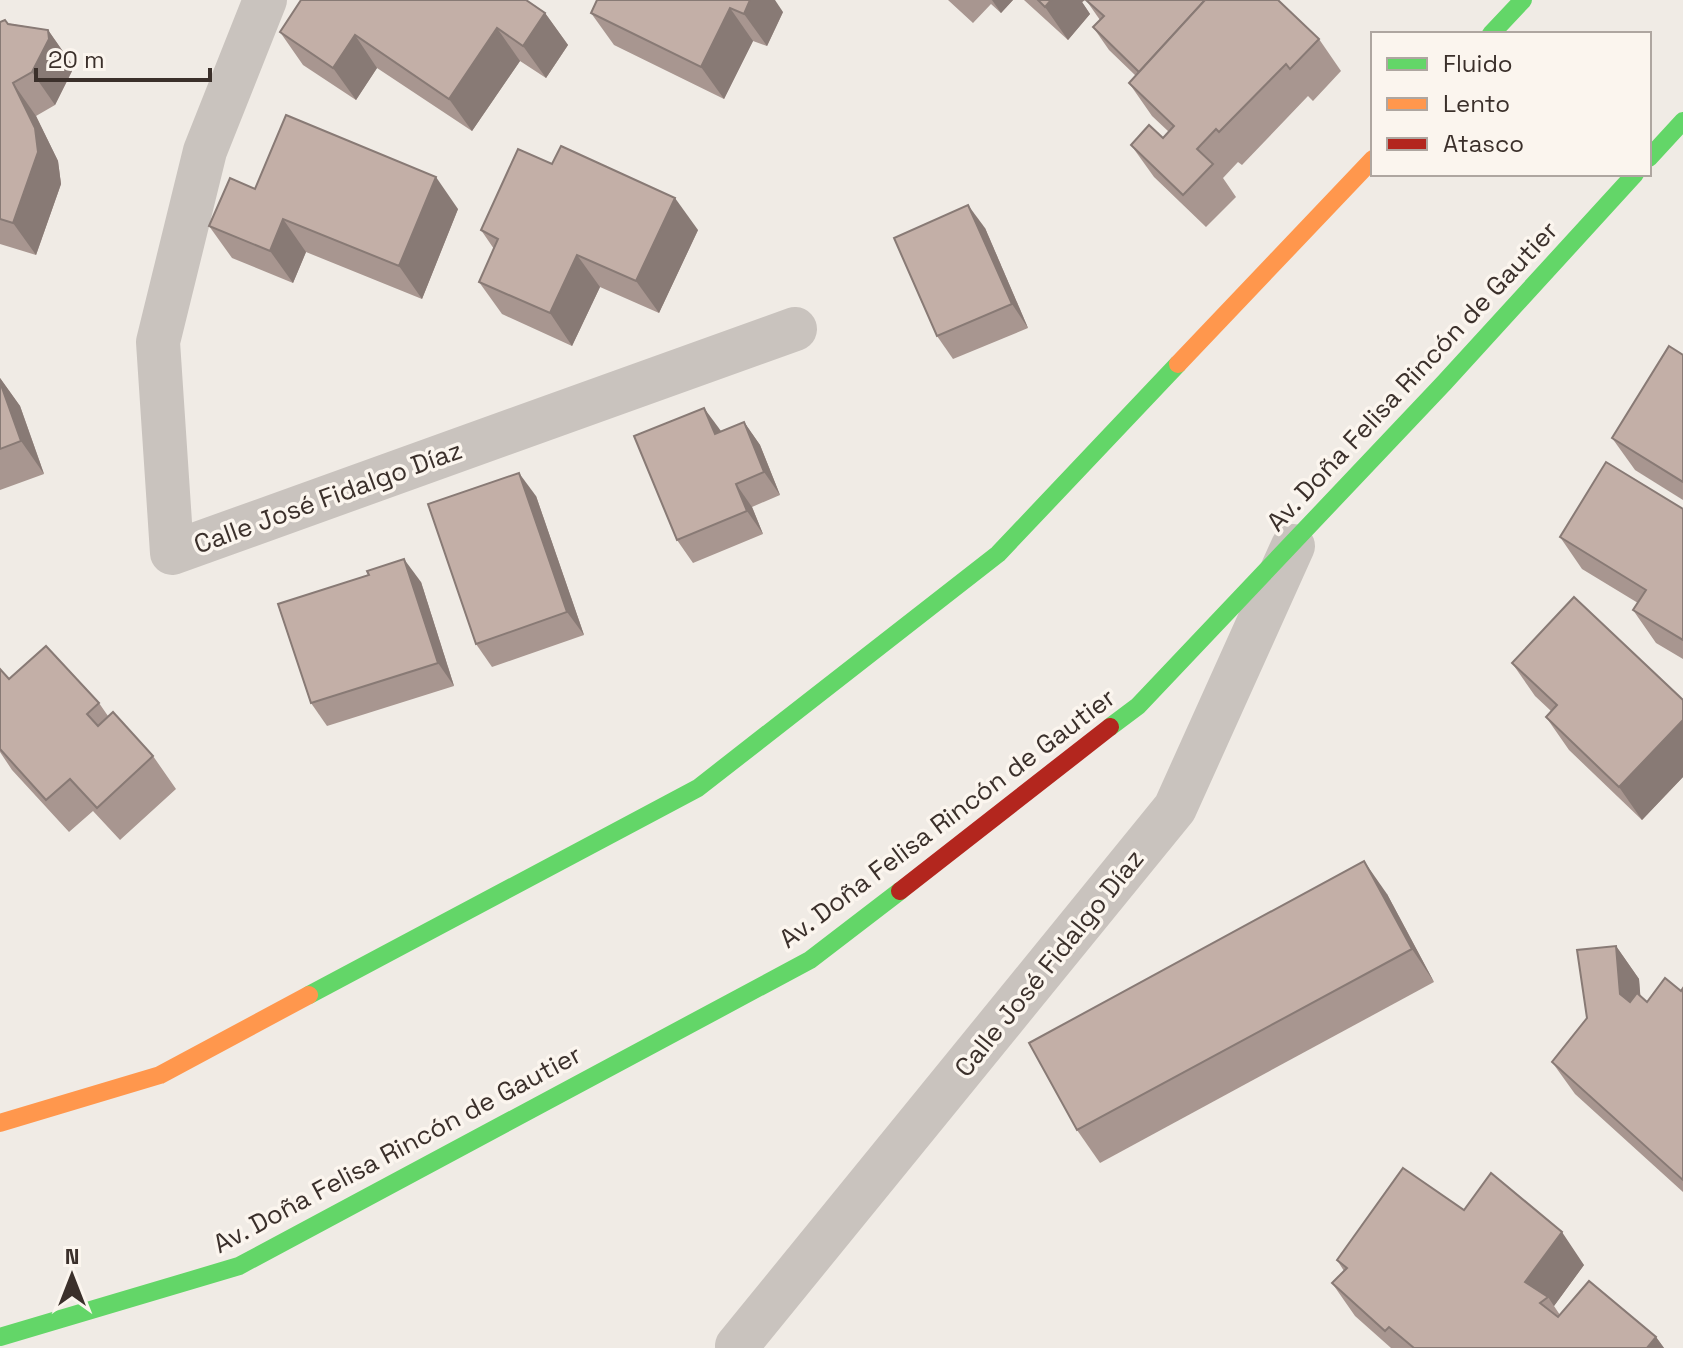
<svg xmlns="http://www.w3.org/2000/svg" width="1683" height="1348" font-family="'Space Grotesk',sans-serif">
	<rect width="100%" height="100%" fill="#f0ebe5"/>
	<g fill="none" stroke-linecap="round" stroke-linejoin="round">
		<g stroke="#c9c3be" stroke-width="44">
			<path d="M265,0L205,151L158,342L172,553L795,329"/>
			<path d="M738,1348L737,1346L1175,808L1293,546"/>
		</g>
		<g stroke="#63d668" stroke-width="18">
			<path d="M1491,34L1523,0"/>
			<path d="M1649,158L1683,121"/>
			<path d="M1110,727L1138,706L1444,383L1635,174"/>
			<path d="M309,995L698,788L998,554L1178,364"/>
			<path d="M0,1337L239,1266L810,960L900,891"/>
		</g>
		<g stroke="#ff974d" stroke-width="18">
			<path d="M1178,364L1373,159"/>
			<path d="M0,1123L160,1075L309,995"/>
		</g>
		<path stroke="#b3261e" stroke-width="18" d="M900,891L1110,727"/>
	</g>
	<g fill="#a89690">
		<path d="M597,0L783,12L767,46L753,41L724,99L614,45L591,13Z"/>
		<path d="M948,0H1013L1001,13L991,4L973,23Z"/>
		<path d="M1024,0H1085L1082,2L1090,14L1068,40Z"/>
		<path d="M1086,0L1319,39L1341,71L1313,101L1308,96L1242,165L1238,162L1223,178L1236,197L1206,227L1154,177L1131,145L1163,138L1169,132L1152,116L1129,83L1136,76L1109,50L1093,27L1100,20Z"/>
		<path d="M545,13L568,45L546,78L520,61L472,131L377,68L356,100L303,65L280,32Z"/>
		<path d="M0,22L48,30L71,63L72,71L55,105L36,116L58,161L61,184L36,255L0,244Z"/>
		<path d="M255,189L458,209L422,299L306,252L293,283L232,258L209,226Z"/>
		<path d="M985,228L1028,328L953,359L937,336Z"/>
		<path d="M481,230H698L659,313L600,287L572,346L502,314L479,282L494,249Z"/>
		<path d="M1683,355V500L1635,470L1612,438Z"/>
		<path d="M0,378L20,406L44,474L0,490Z"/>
		<path d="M744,422L760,445L780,495L752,507L763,534L693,563L677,540L721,431Z"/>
		<path d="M536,496L584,635L492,667L476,644Z"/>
		<path d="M1683,509V659L1656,643L1633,610L1638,603L1582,569L1560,537Z"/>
		<path d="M369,575L421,582L454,686L327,726L311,703Z"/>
		<path d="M1512,663L1683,700V777L1642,820L1569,750L1546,717L1551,711L1535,696Z"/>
		<path d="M0,669L9,679L99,703L108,716L153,756L176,789L120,840L93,811L69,832L12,770L0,752Z"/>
		<path d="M1387,894L1434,982L1100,1163L1077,1130Z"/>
		<path d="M1616,946L1639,979L1640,996L1647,1002L1681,991L1683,988V1192L1575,1094L1552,1062L1587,1018Z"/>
		<path d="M1464,1210L1584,1265L1554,1306L1560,1315L1656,1337L1664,1348H1391L1355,1316L1332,1283L1344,1271L1337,1260Z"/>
	</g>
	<g fill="#887a75">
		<path d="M750,0H775L783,12L767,46L744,14Z"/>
		<path d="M992,0H1013L1001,13Z"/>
		<path d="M1051,0H1085L1082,2L1090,14L1068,40L1045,7Z"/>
		<path d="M730,8L753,41L724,99L701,67Z"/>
		<path d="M545,13L568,45L546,78L523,46Z"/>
		<path d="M497,28L520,61L472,131L449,99Z"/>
		<path d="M48,30L71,63L72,71L55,105L32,72Z"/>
		<path d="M355,35L377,68L356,100L333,68Z"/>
		<path d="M13,83L36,116L58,161L61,184L36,255L13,223Z"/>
		<path d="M436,177L458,209L422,299L399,266Z"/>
		<path d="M675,198L698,230L659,313L636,281Z"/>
		<path d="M968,205L985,228L1028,328L1012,304Z"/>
		<path d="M283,219L306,252L293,283L270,251Z"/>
		<path d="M577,255L600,287L572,346L550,313Z"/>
		<path d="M0,378L20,406L44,474L21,441L0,382Z"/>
		<path d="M704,408L721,431L732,457L715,434Z"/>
		<path d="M744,422L760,445L780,495L764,472Z"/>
		<path d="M519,473L536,496L584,635L567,612Z"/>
		<path d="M736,484L752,507L763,534L747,511Z"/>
		<path d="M404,559L421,582L454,686L438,663Z"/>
		<path d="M1683,720V777L1642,820L1619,787Z"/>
		<path d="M1364,861L1387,894L1434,982L1412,949Z"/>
		<path d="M1616,946L1639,979L1643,1027L1620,994Z"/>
		<path d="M1562,1232L1584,1265L1554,1306L1548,1297L1525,1282Z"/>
		<path d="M1656,1337L1664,1348H1647Z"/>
	</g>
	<g fill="#c3afa7" stroke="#887a75" stroke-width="2">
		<path d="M301,0H526L545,13L523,46L497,28L449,99L355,35L333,68L280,32Z"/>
		<path d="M597,0H750L744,14L730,8L701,67L591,13Z"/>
		<path d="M1038,0H1051L1045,7Z"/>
		<path d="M1086,0H1205L1139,72L1093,27L1104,16Z"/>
		<path d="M1205,0H1278L1319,39L1290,69L1286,64L1219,132L1216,129L1197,149L1213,164L1183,195L1131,145L1149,125L1163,138L1174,126L1129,83Z"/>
		<path d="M5,20L8,24L48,30L49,39L32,72L13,83L35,128L38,152L13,223L0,219V22Z"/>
		<path d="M286,115L436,177L399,266L283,219L270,251L209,226L230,178L255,189Z"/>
		<path d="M561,146L675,198L636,281L577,255L550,313L479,282L498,239L481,230L518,149L552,164Z"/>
		<path d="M968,205L1012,304L937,336L894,238Z"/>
		<path d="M1669,346L1683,355V482L1612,438Z"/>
		<path d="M0,382L21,441L0,449Z"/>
		<path d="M704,408L715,434L744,422L764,472L736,484L747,511L677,540L634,436Z"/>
		<path d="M1606,462L1683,509V640L1633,610L1646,590L1560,537Z"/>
		<path d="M519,473L567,612L476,644L428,504Z"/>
		<path d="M404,559L438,663L311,703L278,604L369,575L367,571Z"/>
		<path d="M1574,597L1683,700V720L1619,787L1546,717L1557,705L1512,663Z"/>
		<path d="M46,646L99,703L87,714L98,726L113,712L153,756L97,808L70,779L46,800L0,749V669L9,679Z"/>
		<path d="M1364,861L1412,949L1077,1130L1029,1043Z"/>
		<path d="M1616,946L1620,994L1630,1002L1637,993L1647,1002L1665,978L1681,991L1683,988V1180L1552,1062L1587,1018L1577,950Z"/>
		<path d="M1403,1168L1464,1210L1491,1173L1562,1232L1525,1282L1548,1297L1540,1303L1558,1317L1589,1281L1656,1337L1647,1348H1414L1389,1327L1385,1331L1332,1283L1347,1268L1337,1260Z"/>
	</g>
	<g text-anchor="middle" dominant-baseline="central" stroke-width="7" stroke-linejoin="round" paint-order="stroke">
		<g font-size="26" fill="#3b302b" stroke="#fbf5ee">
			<text transform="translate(1412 376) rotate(-47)">Av. Doña Felisa Rincón de Gautier</text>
			<text transform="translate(328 497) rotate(-20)">Calle José Fidalgo Díaz</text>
			<text transform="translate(947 818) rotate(-37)">Av. Doña Felisa Rincón de Gautier</text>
			<text transform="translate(1049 963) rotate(-51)">Calle José Fidalgo Díaz</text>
			<text transform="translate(397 1149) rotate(-28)">Av. Doña Felisa Rincón de Gautier</text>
		</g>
	</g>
	<rect x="1371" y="32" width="280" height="144" fill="#fbf5ee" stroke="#aea6a0" stroke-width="2"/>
	<rect x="1387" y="58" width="40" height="12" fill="#63d668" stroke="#aea6a0" stroke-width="2"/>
	<text x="1443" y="72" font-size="24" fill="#3b302b">Fluido</text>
	<rect x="1387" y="98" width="40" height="12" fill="#ff974d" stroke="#aea6a0" stroke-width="2"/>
	<text x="1443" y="112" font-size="24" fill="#3b302b">Lento</text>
	<rect x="1387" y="138" width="40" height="12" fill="#b3261e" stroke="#aea6a0" stroke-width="2"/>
	<text x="1443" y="152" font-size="24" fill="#3b302b">Atasco</text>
	<g transform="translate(72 1276)" stroke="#fbf5ee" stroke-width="6" paint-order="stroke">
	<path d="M0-6L14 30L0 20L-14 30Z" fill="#3b302b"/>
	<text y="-12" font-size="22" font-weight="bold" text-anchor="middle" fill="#3b302b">N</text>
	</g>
	<path d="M36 68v12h174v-12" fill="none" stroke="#3b302b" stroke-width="4"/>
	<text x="48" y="68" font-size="24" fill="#3b302b" stroke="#fbf5ee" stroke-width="6" paint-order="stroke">20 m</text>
</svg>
